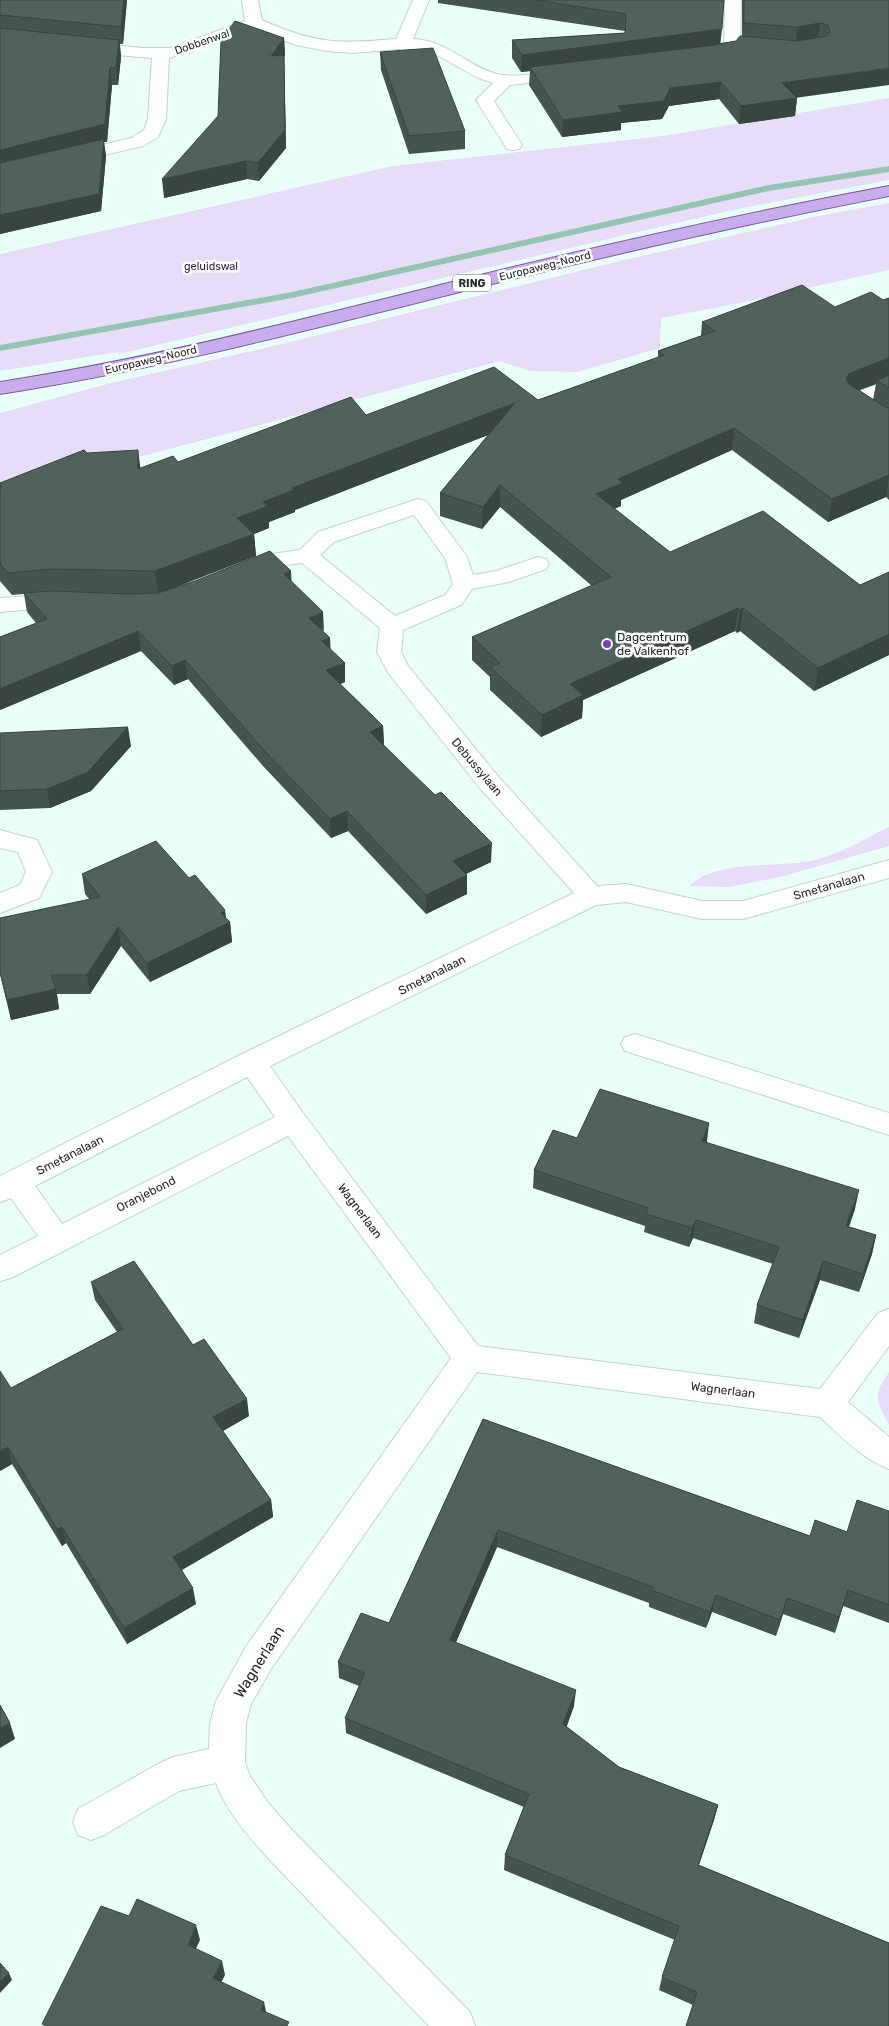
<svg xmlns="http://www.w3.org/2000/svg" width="889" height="2026" font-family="Rubik,sans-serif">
	<rect width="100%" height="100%" fill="#eafff7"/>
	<g fill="#e7ddf8">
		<path d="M889,98V180L728,211L119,354L118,352L0,371V254L393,166L663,136Z"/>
		<path d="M889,203V270L736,304L661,318L660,348L578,372L530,371L500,361L0,494V413L111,383L265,348L620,261L813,217Z"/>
		<path d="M889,827V846L784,876L730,887L689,886C719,858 778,869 815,860C841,854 866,838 889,827Z"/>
		<path d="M889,1372V1425C876,1400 872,1396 889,1372Z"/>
	</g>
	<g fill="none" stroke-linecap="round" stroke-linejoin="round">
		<path fill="#95c4b4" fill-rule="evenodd" d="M889,166V172L769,191L292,298L0,351V345L292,292L769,185Z"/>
		<defs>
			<g id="minor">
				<path d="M242,0H258L262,20C315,44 339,44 396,39L413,0H429L413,39C448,40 466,66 497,74C519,79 544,71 566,69L572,70L574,74L572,78L566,79L510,85L494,101L522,145L519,149L513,150L507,149L476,100L493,83L476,77L437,55L424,50L398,49L353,53L327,51L296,45L253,29L169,58L166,119L158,137L143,146L0,179V169L131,138L144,130L148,119L152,58L83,52L77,51L75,47L77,43L83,42L142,48H170L245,21Z"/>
				<path d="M725,0H741L740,46L734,56L703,62L697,61L695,57L697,53L722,48L724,46Z"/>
				<path d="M889,379V393L869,402L889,415V430L882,428L847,405L844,401L847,397Z"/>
				<path d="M418,499L426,501L467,557L473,575L496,571L538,557L546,559L549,564L546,569L509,582L472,589L461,605L403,630L401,652L408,666L497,775L597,886L626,884L702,901H743L889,860V878L743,919H702L626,902L596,905L270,1066L303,1113L478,1346L820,1389L878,1313L889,1309V1346L848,1402L889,1437V1469C862,1459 841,1436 820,1417L477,1372L271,1669L250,1706L246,1724L245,1763L250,1776L269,1804L292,1830L470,2012L475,2026H429L266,1856C247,1834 226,1811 216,1783L179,1791L104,1835L91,1840L78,1835L73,1822L78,1809L160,1763L173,1757L209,1749L210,1724L216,1701L247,1645L451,1358L288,1136L11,1278L0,1281V1255L38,1236L11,1198L0,1202V1176L242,1054L574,893L479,787L389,674L377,652L380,628L302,563L278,566L245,579L237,577L234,572L237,567L265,555L300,550L318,532ZM414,515L445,558L453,584L445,595L395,616L320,555L334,542ZM247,1077L275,1117L62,1224L35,1186Z"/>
				<path d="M63,594L71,596L74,601L71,606L0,612V598Z"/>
				<path d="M0,830L37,840L52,872L39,898L0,913V893L20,885L26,872L18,852L0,848Z"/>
				<path d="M635,1034L889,1113V1135L625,1051L621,1044L625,1037Z"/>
			</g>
			<path id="major" d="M889,186V196C745,224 602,257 460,292C308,330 155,370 0,394V382C155,358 308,318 460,280C602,245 745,213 889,186Z"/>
		</defs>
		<use href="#minor" stroke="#c0d4cc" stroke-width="2"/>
		<use href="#major" stroke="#785b9e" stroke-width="2"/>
		<use href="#minor" fill="#fff" fill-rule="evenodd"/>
		<use href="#major" fill="#c9aceb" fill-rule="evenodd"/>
	</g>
	<g fill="#45544e" fill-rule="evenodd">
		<path d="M0,0H127L123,44H120L121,57L118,85H112L107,142H104L106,156L101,211L0,234Z"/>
		<path d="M438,0H724L720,43L736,41L742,36V0H889L797,98L795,116L739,124L719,99L669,106L662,119L621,123V130L562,137L529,85L530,71L521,72L512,58V40L625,33V31L438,3Z"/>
		<path d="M284,38L285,55L284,57L286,148L259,181L247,179L164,198L218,116Z"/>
		<path d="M380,52L465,131V149L409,154L381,70Z"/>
		<path d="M889,298V500L886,497L828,522L732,450L621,500V506L614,509L670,552L860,585L889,572V655L814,691L740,631L737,633L735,631L583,700L582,718L541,737L490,690V677L472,660V637L592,586L500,507L482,529L440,516V493L488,435L295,510V512L269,522V528L254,534L256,556L176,587L292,582L323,631L330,638V649L345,682L340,684L383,726L384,745L491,862L466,874L467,875V894L426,914L348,831L331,838L263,766L188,679L174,685L141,651L0,710V637L36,623L27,612L24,594L12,595L0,581V483L87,453L140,468L178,462L366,415L538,400L658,358V351L701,336L702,322L835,307L883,300ZM876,384L873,400L859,390Z"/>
		<path d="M0,733L131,746L91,791L50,808L0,810Z"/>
		<path d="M82,874L189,878L230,922L232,942L150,982L121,946L90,994H57L59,1009L11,1020L0,974V918L90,900L85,894Z"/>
		<path d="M577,1138L706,1142L855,1209L849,1227L876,1235L872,1254L859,1292L820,1280L799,1338L754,1323L757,1305L773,1264L693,1238L689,1247L644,1232L645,1226L533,1188L534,1170Z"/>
		<path d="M91,1282L193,1345L249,1416L223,1431L271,1500L273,1517L182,1570L196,1604L127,1644L66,1543L62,1546L12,1464L0,1471L11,1388L117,1332L95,1300Z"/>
		<path d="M483,1419L810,1536L847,1532L889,1511V1623L843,1606L835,1633L783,1614L776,1636L712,1612L706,1628L649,1607V1603L497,1547L456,1642L574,1706L566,1727L619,1767L718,1805L714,1820L699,1865L889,1943L693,2005L659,1990L662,1977L675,1940L504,1870L505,1855L524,1807L346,1733L345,1718L359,1686L339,1678L338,1662L389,1623Z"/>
	</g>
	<g fill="#384540">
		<path d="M124,0H127L123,44L121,27Z"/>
		<path d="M820,23L818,40L796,44L798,27Z"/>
		<path d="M722,29L720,46L530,67V71L521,72L522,55Z"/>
		<path d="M284,38L285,55L284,57L286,148L259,181L258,163L271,56Z"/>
		<path d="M119,40L121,57L118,85L116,67Z"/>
		<path d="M110,68L112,85L107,142H104L106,156L101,211L0,234V150Z"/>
		<path d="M889,68V85L780,100L782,83Z"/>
		<path d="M721,82L719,99L669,106L662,119L621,123V130L562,137L563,120L618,106L670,88Z"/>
		<path d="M797,98L795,116L739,124L741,106Z"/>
		<path d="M246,161L247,179L164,198L162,179Z"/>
		<path d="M889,358V378L877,380L876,384L846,395V378L850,373Z"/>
		<path d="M515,403L514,425L295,510V512L269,522V528L254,534L256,556L158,594L155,571L237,518L263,502L292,488Z"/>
		<path d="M734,428L732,450L621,500V506L595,517L596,494L618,479Z"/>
		<path d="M138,450L141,472L138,469Z"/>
		<path d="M889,475L886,497L828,522L832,499Z"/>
		<path d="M500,485V507L482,529L483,507Z"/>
		<path d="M291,571L292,590L284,574Z"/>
		<path d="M738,608L735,631L583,700L582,718L541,737L542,715L570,684Z"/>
		<path d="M743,608L740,631L737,633L740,610Z"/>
		<path d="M323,612L324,631L309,618Z"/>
		<path d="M138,631L141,651L0,710V689Z"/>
		<path d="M889,634V655L814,691L818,668Z"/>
		<path d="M330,638L331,657L322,641Z"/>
		<path d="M185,660L188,679L174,685L172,666Z"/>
		<path d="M345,663V682L327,690L326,670Z"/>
		<path d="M383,726L384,746L370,732Z"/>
		<path d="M128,727L131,746L91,791L50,808L47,789Z"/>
		<path d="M347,811L348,831L331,838L330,819Z"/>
		<path d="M492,843L491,862L453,880V861Z"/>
		<path d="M467,875V894L426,914V895Z"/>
		<path d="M225,910L227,924L230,922L232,942L150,982L147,963Z"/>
		<path d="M118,927L121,946L90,994L87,975Z"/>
		<path d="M56,989L59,1009L11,1020L7,1000Z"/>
		<path d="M709,1123L707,1142L699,1159L702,1141Z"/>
		<path d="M859,1190L855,1209L842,1244L846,1226Z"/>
		<path d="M696,1220L693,1238L689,1247L692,1228Z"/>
		<path d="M876,1235L872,1254L859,1292L863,1274Z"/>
		<path d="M823,1261L820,1280L799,1338L803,1320Z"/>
		<path d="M247,1399L249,1416L216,1435L213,1417Z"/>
		<path d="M8,1447L12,1464L0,1471V1451Z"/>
		<path d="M271,1500L273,1517L176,1573L173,1557Z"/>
		<path d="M62,1527L66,1543L62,1546L57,1529Z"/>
		<path d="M498,1530L497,1547L450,1656V1640Z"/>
		<path d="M193,1588L196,1604L127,1644L124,1628Z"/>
		<path d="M848,1590L843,1606L835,1633L839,1617Z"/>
		<path d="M716,1595L712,1612L706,1628L710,1612Z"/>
		<path d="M787,1598L783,1614L776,1636L780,1620Z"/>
		<path d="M576,1690L574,1706L562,1740L563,1724Z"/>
		<path d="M10,1723L15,1739L0,1748V1728Z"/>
		<path d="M718,1805L714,1820L694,1879L698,1865Z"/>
		<path d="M196,1925L200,1940L191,1959L188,1945Z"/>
		<path d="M222,1961L225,1975L217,1991L213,1978Z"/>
		<path d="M9,1973L12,1980L0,1993V1982Z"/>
		<path d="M264,2002L267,2016L261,2010Z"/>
	</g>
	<g fill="#50625b" stroke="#384540">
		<path d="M0,0H124L121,27L0,15Z"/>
		<path d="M535,0H724L722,29L522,55L512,40L625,33L626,14Z"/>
		<path d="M744,0H889V68L782,83L797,98L741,106L721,82L670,88L664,101L618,106L622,112L563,120L530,67L715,45L736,41L740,36L798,41L827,36L830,31L828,25L820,23L798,27L744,23Z"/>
		<path d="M235,21L284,38L271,56L284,55L285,130L258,163L246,161L162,179L218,116L221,40Z"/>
		<path d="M0,28L119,40L116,67L110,68L105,124L0,150Z"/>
		<path d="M433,48L465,131L409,136L380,52Z"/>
		<path d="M104,139L99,194L0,215V163Z"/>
		<path d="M802,285L835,307L871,292L883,300L889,298V358L850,373L846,378L849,384L885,407L889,408V475L832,499L734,428L618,479L623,483L596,494L670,552L763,511L860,585L889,572V634L818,668L743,608L740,610L738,608L570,684L583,695L542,715L490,667L500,663L472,637L611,577L500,485L483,507L440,493L515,403L292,488L294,490L263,502L268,506L237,518L254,534L155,571L51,569L8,573L0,564V488L2,487L0,486V483L84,450L87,453L138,450V469L173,456L178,462L351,397L366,415L494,367L538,400L664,355L658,351L715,331L702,322Z"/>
		<path d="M889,375V388L877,380Z"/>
		<path d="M270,551L291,571L284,574L323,612L309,618L330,638L322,641L345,663L326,670L383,726L370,732L435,795L441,792L492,843L453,861L467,875L426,895L347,811L330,819L261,747L185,660L172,666L138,631L0,689V637L47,619L24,593L52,591L129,594L158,593L195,581Z"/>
		<path d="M128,727L88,772L47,789L0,791V733Z"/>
		<path d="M156,841L189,878L195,875L225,910L221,913L230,922L147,963L118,927L87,975H51L56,989L7,1000L0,972V918L100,897L82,874Z"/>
		<path d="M600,1089L709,1123L702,1141L859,1190L846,1226L876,1235L863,1274L823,1261L803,1320L757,1305L779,1247L696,1220L692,1228L646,1214L648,1208L534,1170L553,1130L577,1138Z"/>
		<path d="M134,1261L193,1345L204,1339L247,1399L213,1417L271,1500L173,1557L193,1588L124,1628L62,1527L57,1529L8,1447L0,1451V1371L11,1388L123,1329L91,1282Z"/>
		<path d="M483,1419L810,1536L815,1520L847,1532L857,1500L889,1511V1605L848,1590L839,1617L787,1598L780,1620L716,1595L710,1612L651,1590L653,1587L498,1530L450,1640L576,1690L563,1724L619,1767L718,1805L698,1865L889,1943V2026H686L697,1992L662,1977L679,1926L505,1855L529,1794L345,1718L365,1673L338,1662L361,1613L389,1623Z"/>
		<path d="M0,1705L10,1723L0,1728Z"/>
		<path d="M137,1899L196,1925L188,1945L222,1961L213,1978L264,2002L261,2010L289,2022L287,2026H46L42,2024L101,1906L129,1916Z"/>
		<path d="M0,1963L9,1973L0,1982Z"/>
	</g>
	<circle fill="#7c41b7" stroke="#fff" stroke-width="2" cx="607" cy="644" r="5"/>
	<g text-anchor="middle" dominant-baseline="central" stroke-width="5" stroke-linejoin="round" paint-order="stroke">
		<g font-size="11" fill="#242b29" stroke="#fff">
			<text transform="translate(202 42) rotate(-19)">Dobbenwal</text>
			<text transform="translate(545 266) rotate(-14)">Europaweg-Noord</text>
			<text transform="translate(151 360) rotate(-13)">Europaweg-Noord</text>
		</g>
		<g font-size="11" fill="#341e4c" stroke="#fff">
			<text x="211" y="266">geluidswal</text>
		</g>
		<rect fill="#fff" stroke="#666b69" stroke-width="1" x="453" y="274.5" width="38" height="17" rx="4"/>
		<g font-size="11" font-weight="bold" fill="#242b29">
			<text x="472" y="283">RING</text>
		</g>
		<g font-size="12" fill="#242b29" stroke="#fff" text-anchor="start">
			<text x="617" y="637">Dagcentrum<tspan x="617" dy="14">de Valkenhof</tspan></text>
		</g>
		<g font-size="12" fill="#242b29" stroke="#fff">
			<text transform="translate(477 767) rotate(50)">Debussylaan</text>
			<text transform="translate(829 886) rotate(-16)">Smetanalaan</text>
			<text transform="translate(432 975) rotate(-27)">Smetanalaan</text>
			<text transform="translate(70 1155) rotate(-27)">Smetanalaan</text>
			<text transform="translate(146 1194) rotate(-27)">Oranjebond</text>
			<text transform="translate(360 1211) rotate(53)">Wagnerlaan</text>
			<text transform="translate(723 1390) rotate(7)">Wagnerlaan</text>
		</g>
		<g font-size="15" fill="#242b29" stroke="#fff">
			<text transform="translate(259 1662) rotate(-58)">Wagnerlaan</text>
		</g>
	</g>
</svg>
